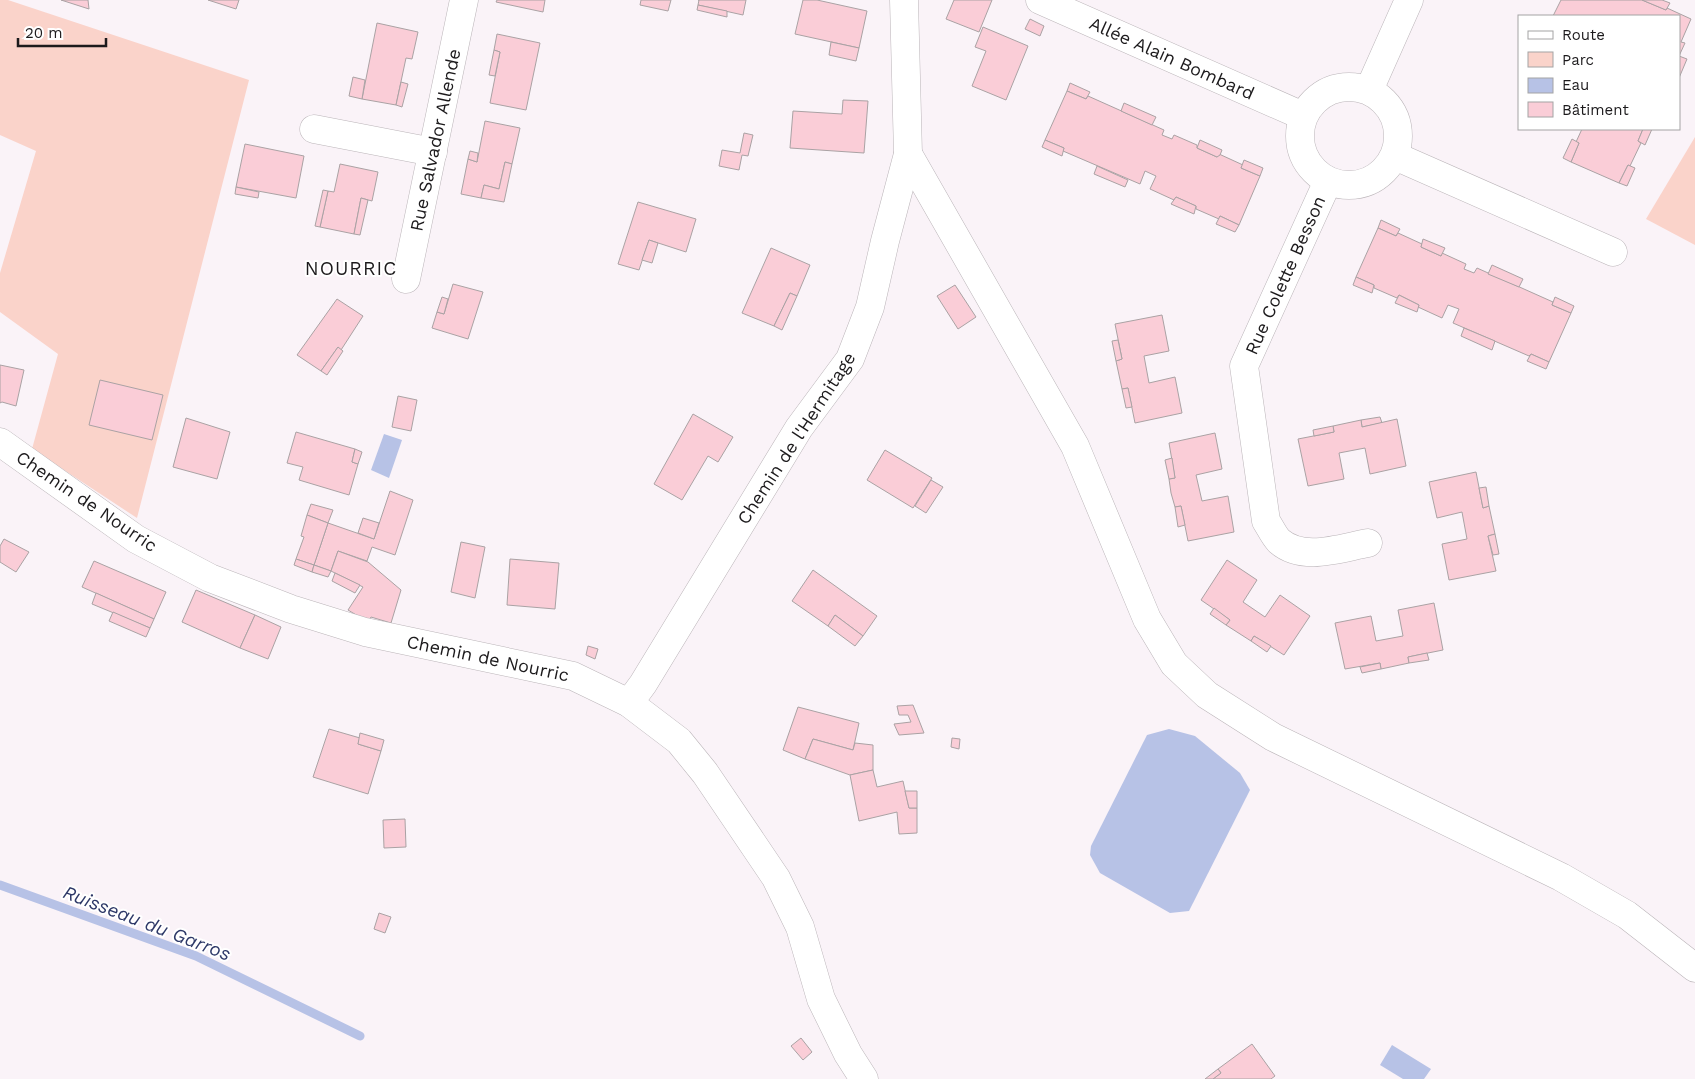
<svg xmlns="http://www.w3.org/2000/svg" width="1695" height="1079" font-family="'Work Sans',sans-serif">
	<rect width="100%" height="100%" fill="#faf3f8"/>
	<g fill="#fad3ca">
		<path d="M0,0H8L249,80L137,518L32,449L58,354L0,312V273L36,151L0,135Z"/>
		<path d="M1695,137V245L1646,219Z"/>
	</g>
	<g fill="#b7c2e6">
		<path d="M384,434L402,440L389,478L371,470Z"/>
		<path d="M1169,729L1195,736L1240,773L1250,790L1189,911L1170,913L1100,873L1090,855L1091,846L1147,735Z"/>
		<path d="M1392,1045L1431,1069L1424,1079H1403L1380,1065Z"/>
	</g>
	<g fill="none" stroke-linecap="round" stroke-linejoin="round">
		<path stroke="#b7c2e6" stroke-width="9" d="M0,885L196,956L360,1036"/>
	</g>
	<g fill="#facdd7" stroke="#aaa2a4">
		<path d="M61,0H88L89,9Z"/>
		<path d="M208,0H239L236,9Z"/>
		<path d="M497,0H545L543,12L496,2Z"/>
		<path d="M641,0H671L668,11L640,5Z"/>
		<path d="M698,0H746L743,15L698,5L699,0Z"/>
		<path d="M803,0H817L867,11L859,48L795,34Z"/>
		<path d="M954,0H992L979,32L946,19Z"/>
		<path d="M1561,0H1642L1666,10L1667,8L1691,19L1681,42L1685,43L1679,56V16H1553Z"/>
		<path d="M1642,0H1662L1670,3L1666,10Z"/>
		<path d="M698,5L727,11V17L697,10Z"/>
		<path d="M1030,19L1044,26L1040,36L1025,29Z"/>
		<path d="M377,23L418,32L412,59L406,58L396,105L362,99Z"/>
		<path d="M983,27L1028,46L1006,100L972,86L986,51L975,47Z"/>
		<path d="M497,34L540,43L526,110L490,103L500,52L494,50Z"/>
		<path d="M831,42L859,48L856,61L829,55Z"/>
		<path d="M494,50L500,52L495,76L489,75Z"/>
		<path d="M1679,56L1687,59L1679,78Z"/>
		<path d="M353,77L365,80L362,99L349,96Z"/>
		<path d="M401,82L408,84L402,107L396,105Z"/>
		<path d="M1070,83L1090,92L1086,99L1067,91Z"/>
		<path d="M1067,91L1086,99L1088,96L1164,130L1162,135L1172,139L1174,135L1197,145V148L1217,157L1219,154L1243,165L1241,168L1260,176L1239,225L1220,216L1219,219L1196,209V206L1176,197L1174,200L1150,189L1156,176L1145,171L1140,184L1063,151L1064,148L1045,140Z"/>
		<path d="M843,100L868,101L864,153L790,148L793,111L842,114Z"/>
		<path d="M1124,103L1156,117L1152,125L1121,111Z"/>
		<path d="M485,121L520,128L512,164L505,162L499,189L484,185L481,198L461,194L468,159L477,162Z"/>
		<path d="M1582,129H1643L1638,141L1641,143L1630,166L1628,165L1619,183L1571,162L1579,143L1576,142Z"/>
		<path d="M1643,129H1652L1645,145L1638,141Z"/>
		<path d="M744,133L753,135L748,156L742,155L739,170L719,166L722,150L740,153Z"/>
		<path d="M1572,139L1579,143L1571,162L1563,158Z"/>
		<path d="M1045,140L1064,148L1062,156L1042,147Z"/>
		<path d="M1200,140L1222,150L1220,155L1217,157L1197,148Z"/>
		<path d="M245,144L304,156L296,198L236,187Z"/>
		<path d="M470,151L478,153L477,162L468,159Z"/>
		<path d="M1244,160L1263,168L1260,176L1241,168Z"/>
		<path d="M505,162L512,164L504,202L481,198L484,185L499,189Z"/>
		<path d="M340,164L378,172L372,201L361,198L354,234L320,227L328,191L334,192Z"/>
		<path d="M1628,165L1635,168L1627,186L1619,183Z"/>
		<path d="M1097,166L1128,180L1125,187L1094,174Z"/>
		<path d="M236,187L259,192L258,198L235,194Z"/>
		<path d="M323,190L328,191L320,227L315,226Z"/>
		<path d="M1176,197L1196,206L1194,214L1171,204Z"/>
		<path d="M361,198L368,200L360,235L354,234Z"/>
		<path d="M638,202L696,219L686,252L649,240L639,270L618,264Z"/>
		<path d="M1220,216L1239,225L1235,232L1216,224Z"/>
		<path d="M1381,220L1400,229L1396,236L1378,228Z"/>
		<path d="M1378,228L1396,236L1398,233L1422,244L1421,247L1441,256L1442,253L1466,264L1464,269L1474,273L1477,268L1553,302L1552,305L1571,313L1549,362L1531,354L1529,356L1453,323L1459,309L1448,305L1442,318L1418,307L1419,305L1399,295L1397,298L1374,288V285L1356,277Z"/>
		<path d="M1423,239L1445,248L1441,256L1421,247Z"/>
		<path d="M649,240L658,243L652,263L642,260Z"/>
		<path d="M771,248L810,265L797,296L790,293L774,326L742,313Z"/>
		<path d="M1492,265L1523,279L1519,287L1488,274Z"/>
		<path d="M1356,277L1374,285L1372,293L1353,285Z"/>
		<path d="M453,284L483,292L468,339L432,328L437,312L444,314Z"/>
		<path d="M955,285L976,317L958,329L937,296Z"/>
		<path d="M790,293L797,296L782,330L774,326Z"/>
		<path d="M1399,295L1419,305L1417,312L1395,303Z"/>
		<path d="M442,297L448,299L444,314L437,312Z"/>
		<path d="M1555,297L1574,306L1571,313L1552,305Z"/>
		<path d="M337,299L363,316L341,350L338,347L321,371L297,355Z"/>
		<path d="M1162,315L1169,351L1144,356L1149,383L1175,377L1182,413L1135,423L1128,388L1122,389L1116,361L1122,359L1115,324Z"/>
		<path d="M1464,328L1495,341L1492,350L1461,336Z"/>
		<path d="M1118,340L1122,359L1116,361L1112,341Z"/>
		<path d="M338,347L343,351L327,375L321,371Z"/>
		<path d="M1531,354L1549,362L1546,369L1527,361Z"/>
		<path d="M0,365L24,370L16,406L2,402L0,403Z"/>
		<path d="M100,380L163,395L152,440L89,425Z"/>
		<path d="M1128,388L1132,407L1126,408L1122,389Z"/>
		<path d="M398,396L417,400L411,431L392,427Z"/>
		<path d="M693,414L733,437L718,462L708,456L682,500L654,484Z"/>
		<path d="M1380,417L1382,423L1362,427L1361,420Z"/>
		<path d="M186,418L230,432L217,479L173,467Z"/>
		<path d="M1397,419L1406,466L1370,474L1365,448L1339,453L1344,479L1308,486L1298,439L1334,432L1333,426L1361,420L1362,427Z"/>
		<path d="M1333,426L1334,432L1314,436L1313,430Z"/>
		<path d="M296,432L355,449L352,462L358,464L349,495L299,480L303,467L287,463Z"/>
		<path d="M1215,433L1222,469L1196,475L1202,501L1228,496L1234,532L1188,541L1181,506L1175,507L1171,493L1169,479L1175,478L1169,443Z"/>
		<path d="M355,449L362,452L358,464L352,462Z"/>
		<path d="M885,450L932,478L913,508L867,480Z"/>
		<path d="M1172,458L1175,478L1169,479L1165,460Z"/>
		<path d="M1476,472L1483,508L1489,506L1495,534L1488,536L1496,571L1449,580L1442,544L1467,539L1462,512L1437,518L1429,482Z"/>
		<path d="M931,480L943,487L926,513L915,506Z"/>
		<path d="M1486,487L1489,506L1483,508L1479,488Z"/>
		<path d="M390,491L413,500L395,555L372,547L367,561L338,551L331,571L314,565L328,523L374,539Z"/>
		<path d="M311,504L333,510L328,523L307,515Z"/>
		<path d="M1181,506L1185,525L1178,527L1175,507Z"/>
		<path d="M307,515L328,523L314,565L296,559L304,537L301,536Z"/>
		<path d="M363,518L379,523L374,539L358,533Z"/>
		<path d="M1495,534L1499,554L1493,555L1488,536Z"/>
		<path d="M4,539L29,552L16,572L0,562V546Z"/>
		<path d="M461,542L485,547L475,598L451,592Z"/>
		<path d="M338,551L368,562L401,590L391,623L371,617L368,622L348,610L363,587L331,571Z"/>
		<path d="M296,559L314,565L312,572L294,565Z"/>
		<path d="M510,559L559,563L555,609L507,605Z"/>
		<path d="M1227,560L1257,580L1243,602L1265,617L1280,595L1310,616L1284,655L1254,636L1251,641L1226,625L1230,620L1201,600Z"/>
		<path d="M94,561L166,592L154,619L82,587Z"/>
		<path d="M314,565L331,571L328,577L312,572Z"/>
		<path d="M813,570L877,616L863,636L835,615L828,626L792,601Z"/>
		<path d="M335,573L360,585L355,593L332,581Z"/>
		<path d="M196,590L255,615L240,648L182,622Z"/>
		<path d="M96,593L154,619L150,628L92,604Z"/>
		<path d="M1434,603L1443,650L1408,657L1409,663L1381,669L1380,663L1345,669L1335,623L1371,616L1376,641L1403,636L1398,610Z"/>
		<path d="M1214,608L1230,620L1226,625L1210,614Z"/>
		<path d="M113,612L150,628L146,637L109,621Z"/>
		<path d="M255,615L281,627L268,659L240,648Z"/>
		<path d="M835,615L863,636L855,646L828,626Z"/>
		<path d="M1254,636L1271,646L1267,652L1251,641Z"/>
		<path d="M588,646L598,649L595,659L586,655Z"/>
		<path d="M1427,653L1429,660L1409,663L1408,657Z"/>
		<path d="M1380,663L1381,669L1362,673L1360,667Z"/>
		<path d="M913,705L924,733L899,735L894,724L911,722L908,715H899L897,706Z"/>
		<path d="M798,707L859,723L853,750L813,739L805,759L783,750Z"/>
		<path d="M329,729L360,738L358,744L381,751L368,794L313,777Z"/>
		<path d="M360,733L384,740L381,751L358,744Z"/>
		<path d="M952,738L960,739L959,749L951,747Z"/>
		<path d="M813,739L853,750L855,743L873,745V770L850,775L805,759Z"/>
		<path d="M873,770L877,787L903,781L909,808H917V833L899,834L897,812L859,821L850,775Z"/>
		<path d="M905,791H917V808H909Z"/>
		<path d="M405,819L406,847L384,848L383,820Z"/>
		<path d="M379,913L391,917L385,933L374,929Z"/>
		<path d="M801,1038L812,1052L803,1060L791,1046Z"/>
		<path d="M1252,1044L1275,1076L1271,1079H1213L1221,1073L1218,1069Z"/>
		<path d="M1218,1069L1221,1073L1213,1079H1205Z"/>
	</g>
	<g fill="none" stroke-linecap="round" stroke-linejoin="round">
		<defs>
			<g id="minor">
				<path d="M1040,0L1303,116"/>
				<circle cx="1349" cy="136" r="49"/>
				<path d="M1369,90L1409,0"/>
				<path d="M314,129L433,152"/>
				<path d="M908,154L1075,446L1147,619L1174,664L1207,695L1273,737L1561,877L1627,915L1695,968"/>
				<path d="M1395,156L1613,252"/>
				<path d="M1328,181L1244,366L1266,521C1270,527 1274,536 1279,541C1303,562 1340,548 1368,543"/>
				<path d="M406,279L464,0"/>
				<path d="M0,442L136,539L210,578L291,609L365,632L573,676L629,703L679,741L705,773L776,878L800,927L821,999L848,1054L864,1079"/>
				<path d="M629,703L643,684L799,428L850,359L870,307L885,241L908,154L904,0"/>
			</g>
		</defs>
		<use href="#minor" stroke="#bbb5b9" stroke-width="29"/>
		<use href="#minor" stroke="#fff" stroke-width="28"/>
	</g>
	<g text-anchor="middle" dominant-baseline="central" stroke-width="4" stroke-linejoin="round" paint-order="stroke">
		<g font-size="18" fill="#1c1a1c" stroke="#fff">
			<text transform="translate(1172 58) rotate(24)">Allée Alain Bombard</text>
			<text transform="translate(435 140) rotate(-78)">Rue Salvador Allende</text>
			<text transform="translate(1285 275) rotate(-66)">Rue Colette Besson</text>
			<text transform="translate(796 438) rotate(-57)">Chemin de l'Hermitage</text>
			<text transform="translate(87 501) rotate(34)">Chemin de Nourric</text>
			<text transform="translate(488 658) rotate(12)">Chemin de Nourric</text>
		</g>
		<g font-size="19" letter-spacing="1" fill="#1c1a1c" stroke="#fff">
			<text x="351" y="268">NOURRIC</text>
		</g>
		<g font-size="19" font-style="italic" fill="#2e3968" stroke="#fff">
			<text transform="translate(147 923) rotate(21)">Ruisseau du Garros</text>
		</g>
	</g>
	<rect x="1518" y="15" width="162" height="115" fill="#ffffff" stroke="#a4a3a4"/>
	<rect x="1528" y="31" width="25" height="8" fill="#ffffff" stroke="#a4a3a4"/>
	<text x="1562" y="40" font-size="15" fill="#1c1a1c">Route</text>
	<rect x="1528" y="52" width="25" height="15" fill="#fad3ca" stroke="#a4a3a4"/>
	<text x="1562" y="65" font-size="15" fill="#1c1a1c">Parc</text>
	<rect x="1528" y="78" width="25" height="15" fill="#b7c2e6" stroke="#a4a3a4"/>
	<text x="1562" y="90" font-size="15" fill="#1c1a1c">Eau</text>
	<rect x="1528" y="102" width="25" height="15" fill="#facdd7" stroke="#a4a3a4"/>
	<text x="1562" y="115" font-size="15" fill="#1c1a1c">Bâtiment</text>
	<path d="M18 38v8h88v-8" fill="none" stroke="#1c1a1c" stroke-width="2.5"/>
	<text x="25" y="38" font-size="15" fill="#1c1a1c" stroke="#ffffff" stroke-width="4" paint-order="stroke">20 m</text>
</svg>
